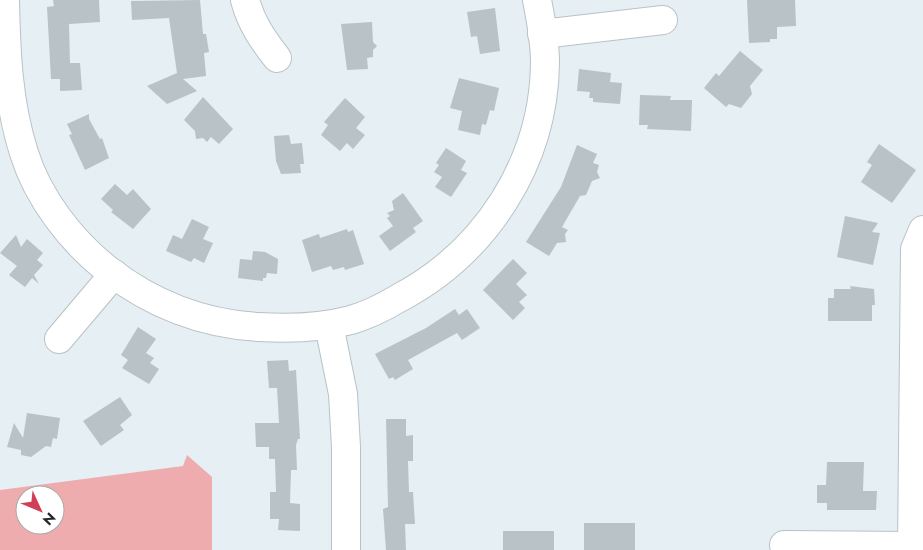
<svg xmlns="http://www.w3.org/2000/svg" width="923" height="550" font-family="Jost,sans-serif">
	<rect width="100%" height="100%" fill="#e5eff4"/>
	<path fill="#efacaf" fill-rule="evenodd" d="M187,455L212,477V550H0V490L183,466ZM25,495H55V525H25Z"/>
	<g fill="#b8c2c7">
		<path d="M53,0H99L100,22L69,24L70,63H80L82,90L60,91V79H51L47,7L54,6Z"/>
		<path d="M200,0L203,34H206L209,52L204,53L206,76L183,79L197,91L167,104L147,86L177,73L169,18L132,20L131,1Z"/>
		<path d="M747,0H795L796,26L777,27V39H770V42L749,43Z"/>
		<path d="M495,8L500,51L480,54L477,36L471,37L467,12Z"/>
		<path d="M372,22L373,42L377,46L373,50V57L367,58L368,69L347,70L341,24Z"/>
		<path d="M740,51L763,70L750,86L752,94L741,108L729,104L726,107L704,88L716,73L719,76Z"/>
		<path d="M579,69L611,73L610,82L622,83L620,104L593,102V98H589L590,92L577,91Z"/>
		<path d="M459,78L499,88L494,111L490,110L486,125L482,124L480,135L458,130L462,111L450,108Z"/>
		<path d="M640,95L671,96L670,100H692L691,131L647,129L648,125H639Z"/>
		<path d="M203,97L233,129L219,144L211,137L207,142L203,138L196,139L195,131L184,120Z"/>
		<path d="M345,98L365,117L356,128L365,135L353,149L347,143L340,151L321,135L328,125L324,122Z"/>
		<path d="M89,114V119L100,139L102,138L109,158L85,170L69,135L72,134L67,124Z"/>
		<path d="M289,135L291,144L302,143L304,164H300L301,173L281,174L276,161L274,136Z"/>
		<path d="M879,144L916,170L892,203L861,182L872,165L867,162Z"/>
		<path d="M577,145L597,154L593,163L599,165L597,172L600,178L592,181L586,195L580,196L562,227L568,230L565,234L566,242L557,243L549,256L526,242L561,187Z"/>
		<path d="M446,148L466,161L461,170L467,173L451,197L435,187L442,177L434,172L439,165L436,163Z"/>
		<path d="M115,184L127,195L133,189L151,209L133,229L111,212L113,210L101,199Z"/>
		<path d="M403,193L423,221L413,228L416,232L390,251L379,236L393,226L387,218L390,216L387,213L394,210L392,201Z"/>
		<path d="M845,216L878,223L872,232L880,233L873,265L837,257Z"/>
		<path d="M192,219L209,227L203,239L213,243L204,263L194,258L191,262L166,251L173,235L182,239Z"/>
		<path d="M347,229L348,232L353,230L364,264L345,270L344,267L333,270L331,266L312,272L302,240L319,234L320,238Z"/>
		<path d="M16,235L21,247L27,239L43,253L37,260L43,265L34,275L39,284L32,278L25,287L9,275L17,266L0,253Z"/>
		<path d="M253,251L265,252L278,259L277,274L267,273L266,278H263V281L238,278L240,259L252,260Z"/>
		<path d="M513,259L527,273L516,284L527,295L519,302L525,308L513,320L483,290Z"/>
		<path d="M850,286L874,289L875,305H872V321H828V298H834V289H851Z"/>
		<path d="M455,309L459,315L467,309L480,328L462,340L457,333L408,360L413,369L395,380L393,377L389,379L375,354L426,328Z"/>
		<path d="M138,327L156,339L146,353L154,358L150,363L159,369L149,384L122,368L128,360L121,355Z"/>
		<path d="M288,360L289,371L296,370L300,439H298L296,445L297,470H291L290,503L300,504V531L278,530L279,519H270V492H276L275,459H269V447H256L255,423H279L277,388H269L267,361Z"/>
		<path d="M120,397L132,415L120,425L124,430L101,446L83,421Z"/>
		<path d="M27,413L60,418L57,439L53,438L51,447L46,446L31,457L21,455V450L7,447L14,423L23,438Z"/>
		<path d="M386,419H406V436L413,435V461H408L409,492H413L415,524H405L406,550H386L383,509L388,507Z"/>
		<path d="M827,462H864L863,491H877L876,510H827V503H817V485H826Z"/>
		<rect x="584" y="523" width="51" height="27"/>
		<rect x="503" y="531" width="51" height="19"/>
	</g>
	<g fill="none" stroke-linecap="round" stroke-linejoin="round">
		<defs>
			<g id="minor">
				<path d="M5,0C6,52 8,103 24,153C38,198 71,241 108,270C152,304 204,324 259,327C291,329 320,328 351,320C368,315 384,307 399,298C486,252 544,162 545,63C545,42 541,20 537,0"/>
				<path d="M245,0C251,23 263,40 277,58"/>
				<path d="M542,34L663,20"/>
				<path d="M329,325L343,394L346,447V550"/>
				<path d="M59,339L114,274"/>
				<path d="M784,545L912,546"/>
				<path d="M912,550L915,249L923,230"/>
			</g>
		</defs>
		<use href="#minor" stroke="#b9c2c7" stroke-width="30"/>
		<use href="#minor" stroke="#fff" stroke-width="28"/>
	</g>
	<g transform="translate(40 510) rotate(134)"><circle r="24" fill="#ffffff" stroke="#a7a9a9"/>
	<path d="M0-4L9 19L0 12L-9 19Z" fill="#cf3f55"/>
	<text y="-8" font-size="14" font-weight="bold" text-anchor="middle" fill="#232729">N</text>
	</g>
</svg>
